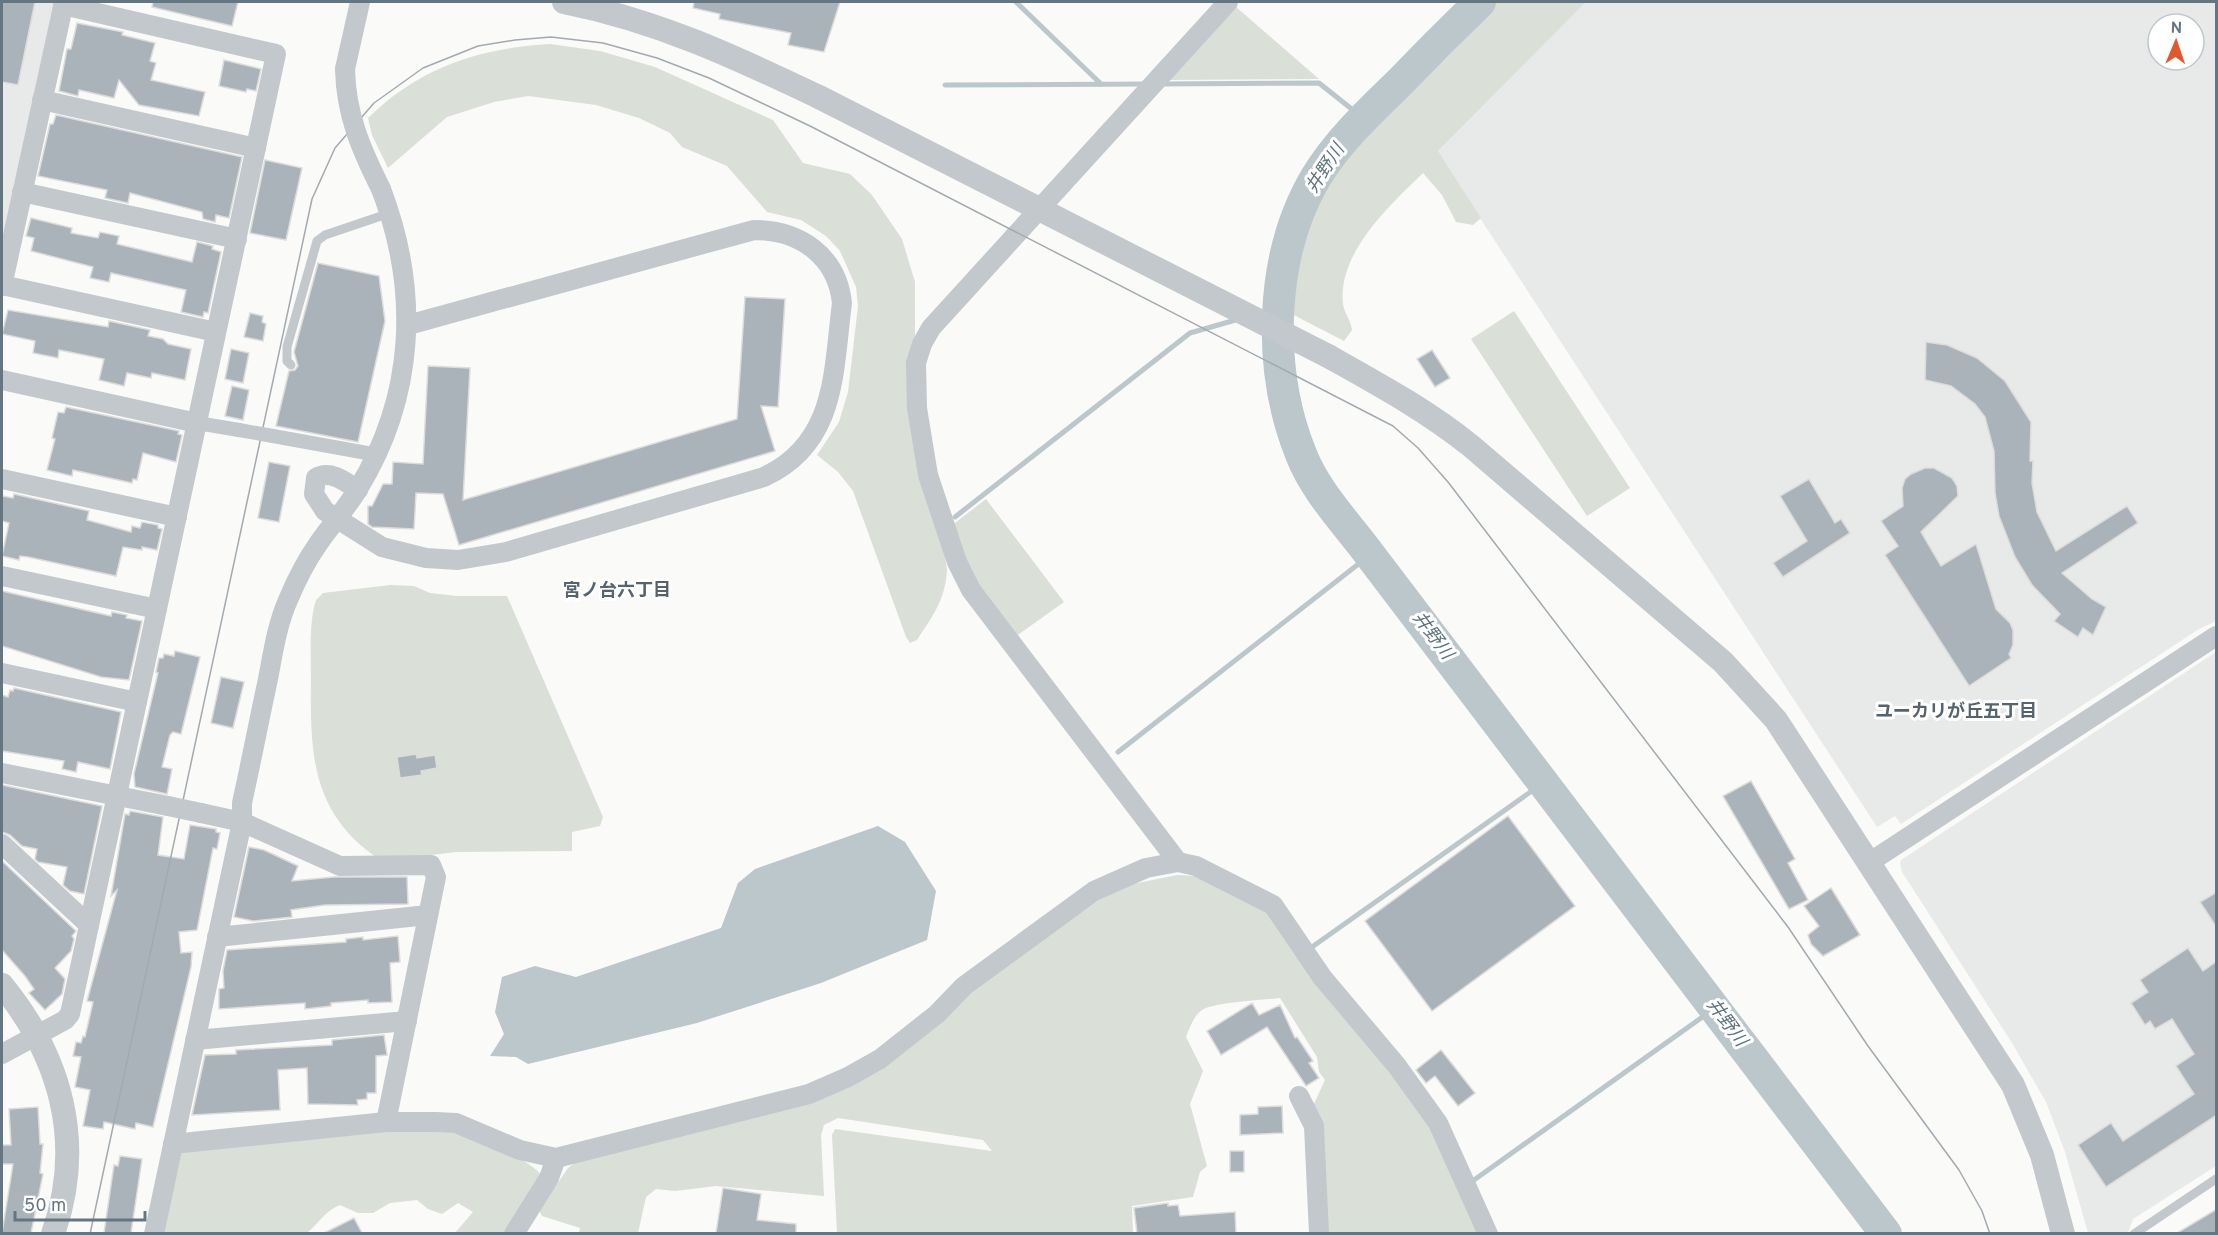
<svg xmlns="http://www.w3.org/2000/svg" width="2218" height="1235" font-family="Overpass,'Noto Sans JP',sans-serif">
	<rect width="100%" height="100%" fill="#fafaf8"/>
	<g fill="#e8e9e9" fill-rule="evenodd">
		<path d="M2,2H54L2,241Z"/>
		<path d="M1586,2H2216V621L2199,629L1901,824L1895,816L1877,827L1437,152ZM2158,24H2194V60H2158Z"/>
		<path d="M2216,652V1166L2133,1219L2128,1233H2088L2065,1152L2046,1102L2012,1043L1902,872L1900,863L1901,860Z"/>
	</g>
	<g fill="#dadfd7">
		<path d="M1489,2H1586L1438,151L1481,218L1473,225L1456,222L1442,195L1423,173C1391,204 1337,253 1343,304C1344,313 1351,320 1352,330L1344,341L1284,310C1289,276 1295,239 1309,208C1342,134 1430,58 1489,2Z"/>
		<path d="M1235,6L1319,79L1167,80Z"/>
		<path d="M550,44L600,51L655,67L773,120L803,163L850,174L872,195L902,239L915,282V340L947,570C945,601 933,615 917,640L910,643L906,637L853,491L838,472L817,455L839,422L848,392L858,306L856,287L840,251L826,236L801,220L767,212L727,166L682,147L670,133L639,118L596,105L528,96L494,102L447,117L388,168L372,135L368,118C420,67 479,48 550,44Z"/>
		<path d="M1514,311L1630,488L1587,516L1471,339Z"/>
		<path d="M986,499L1064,602L1015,637L976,585L951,526Z"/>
		<path d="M390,585L414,586L430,593L457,596H507L603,817L600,826L572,832V851L456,852L382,861C312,816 310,756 311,680C311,656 309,631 314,607L316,600L323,593Z"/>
		<path d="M1177,875L1197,876L1269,910L1435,1127L1480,1233H1325L1313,1106L1325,1080L1319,1072L1317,1057L1280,998C1262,1000 1219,1002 1204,1009C1194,1014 1190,1027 1186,1037L1203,1071L1190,1104L1207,1166L1200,1172L1193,1197L1132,1206L1133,1233H837L832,1135L835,1129L992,1151L983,1140L838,1118L824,1125L821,1135L824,1196L716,1186L675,1191L656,1189L646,1197L638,1233H579L580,1228L542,1216L539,1210L568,1168L581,1158L811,1101L1100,899L1128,885Z"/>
		<path d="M387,1130C408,1130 434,1126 454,1130C472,1134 532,1161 541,1175L507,1233H455L473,1212L458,1203L442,1214L428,1209L417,1200L390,1203L373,1213H358L340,1205C325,1211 319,1223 307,1233L162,1234L182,1151Z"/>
	</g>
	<path fill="#bbc7cb" d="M878,826L905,842L936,891L927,940L821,983L697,1023L528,1064L516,1057L490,1056L504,1034L495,1012L502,977L535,966L576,977L721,928L738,883L755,869Z"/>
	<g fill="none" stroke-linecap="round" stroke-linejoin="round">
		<g stroke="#bbc7cb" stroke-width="5">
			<path d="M1016,2L1101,84"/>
			<path d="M1460,2L1470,11"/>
			<path d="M1160,84L1319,83L1363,118"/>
			<path d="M945,85L1148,84"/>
			<path d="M1262,312L1277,308"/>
			<path d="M955,517L1190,333L1239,319"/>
			<path d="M1118,752L1370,555"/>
			<path d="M1312,947L1543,783"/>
			<path d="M1474,1180L1715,1008"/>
			<path d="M1868,1234L1879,1225"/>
		</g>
		<path stroke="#bbc7cb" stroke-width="32" d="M1480,2C1453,28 1426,55 1400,82C1370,111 1338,141 1316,177C1269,256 1267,370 1301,454C1315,491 1347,524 1370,555L1886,1234"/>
	</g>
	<g fill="#aab3b9" stroke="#dcdcda" stroke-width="1.5">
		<path d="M2,2H35L18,85L2,82Z"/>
		<path d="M153,2H238L232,26L152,7Z"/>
		<path d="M694,2H840L824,52L788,45L791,33L719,19L720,14L693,8Z"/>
		<path d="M77,23L123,32L122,35L155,43L150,61L156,63L151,80L205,92L199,116L139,105L119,80L114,98L79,90L78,96L59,91L67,49H71Z"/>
		<path d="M224,60L261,69L256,91L247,89L246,92L219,86Z"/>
		<path d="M56,115L242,157L229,218L216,215L215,222L203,219L202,212L130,193L128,203L105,198L107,190L38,176L50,124H53Z"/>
		<path d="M265,160L302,168L286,240L250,233Z"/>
		<path d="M31,218L72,228L71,233L98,238L100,232L119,236L117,244L192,262L197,242L213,246L212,249L221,252L208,313L204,312L203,317L181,312L186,290L111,273L109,282L90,278L93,267L31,251L34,238L26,236Z"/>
		<path d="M318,263L379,276L385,321L358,442L276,426L289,371L295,370L298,366L294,352Z"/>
		<path d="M745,297L785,299L778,407L761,406L775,451L459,545L443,494L416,493L414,529L372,527L368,524V506H372L383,484H392L393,462L423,464L428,366L470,368L463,500L737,419Z"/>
		<path d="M8,310L108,327L109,321L150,330L148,336L163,339L168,344L191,349L185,380L152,373L151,378L127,373L124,386L99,380L104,359L59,350L58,358L33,353L35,341L2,334Z"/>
		<path d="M250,313L263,316L262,322L266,324L263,341L244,337Z"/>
		<path d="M1926,342L1947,345L1977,358L2005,381L2031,422L2030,461H2033L2032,483L2037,512L2056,551L2127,506L2138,523L2062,573L2092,599L2106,607L2093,635L2083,628L2078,637L2054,621L2060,614L2032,585L2015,557L1999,516L1995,493L1994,451L1985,417L1975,404L1951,386L1925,380Z"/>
		<path d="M231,349L249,353L243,383L225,379Z"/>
		<path d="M1432,350L1450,378L1435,387L1417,359Z"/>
		<path d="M232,386L249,390L243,420L225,416Z"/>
		<path d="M66,407L179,431L178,434L182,435L176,462L143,453L137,480L133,479L132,483L73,470L72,476L47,470L55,439L52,438L58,412L64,413Z"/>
		<path d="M269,462L290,466L279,522L258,518Z"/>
		<path d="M1925,468H1934L1952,478L1957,486L1958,496L1921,532L1941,566L1976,544L1996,609L2010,623L2013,630V645L2009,654L2011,658L1969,686L1885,555L1898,546L1881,521L1903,506L1902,488L1905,479L1911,474Z"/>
		<path d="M1809,479L1835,523L1841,519L1850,533L1783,577L1773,563L1807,541L1780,496Z"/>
		<path d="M14,494L89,511L87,520L131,532L132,526L140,528L142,522L158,525V528L162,529L157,550L142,547V550L123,547L116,576L28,557L20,556L19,560L2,556L9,523L2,521V496L13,498Z"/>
		<path d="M2,591L111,616L112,612L127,615L126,618L142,621L129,680L101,677L2,646Z"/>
		<path d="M175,651L200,657L181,734L173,732L170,735L162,767L172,769L167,794L135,787L134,774L158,673L156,672L159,658H163L164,654L174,656Z"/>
		<path d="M221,677L244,682L233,728L211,723Z"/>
		<path d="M14,688L121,712L110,769L78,762L76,772L62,769L64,761L2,751V695L8,697L10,690L13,691Z"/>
		<path d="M416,754L417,758L435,755L437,768L421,771L422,775L400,778L397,757Z"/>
		<path d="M1751,781L1795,859L1788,863L1808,900L1789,909L1723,796Z"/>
		<path d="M2,785L102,806L84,894L70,891L63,885L67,867L38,862L35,859L37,849L22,846L10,835L2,832Z"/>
		<path d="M130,811L163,817L158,855L184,859L190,825L216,829V832L220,833L217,849L213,848L197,930L179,932L181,953L192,952L191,967L153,1127L136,1123L135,1129L104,1122L103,1129L83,1126L90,1090L75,1087L81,1057L73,1056L76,1042L81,1043L83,1036L85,1037L93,1002L87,1001L117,890L111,896L125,814L129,815Z"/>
		<path d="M1508,816L1575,906L1432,1011L1365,921Z"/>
		<path d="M249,847L264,850L298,866L292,881L334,877H407L408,904L325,905L291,910L292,917L253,921L234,917Z"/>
		<path d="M2,861L76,931L72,936L74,939L71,951L55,968L65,979L62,994L45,1010L29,993L34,989L25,976L2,950Z"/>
		<path d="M1831,888L1860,935L1823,956L1811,944L1808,935L1819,926L1804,906Z"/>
		<path d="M2217,892V928L2200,902Z"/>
		<path d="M398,936L400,962L390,963L392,1002L368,1003V1000L331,1003V1006L305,1009V1003L219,1009V989L224,988L223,971L227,950L346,942V939L363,937V940Z"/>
		<path d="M2188,948L2203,971L2217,961V1115L2106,1187L2078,1145L2111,1123L2123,1141L2194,1094L2176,1066L2194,1054L2172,1019L2155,1029L2150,1021L2145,1025L2131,1003L2148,992L2140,980Z"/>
		<path d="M1252,1003L1259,1015L1280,1005L1295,1038L1297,1037L1313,1061L1309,1063L1319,1078L1306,1086L1267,1027L1221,1055L1207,1031Z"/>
		<path d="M384,1035L387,1055L376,1056V1093H367V1099L357,1100L358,1105L308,1104L307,1068L278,1070L280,1110L192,1115L205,1055L236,1054V1050L332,1045V1040Z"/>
		<path d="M1441,1050L1475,1093L1458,1106L1435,1076L1426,1083L1416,1070Z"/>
		<path d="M1282,1106L1283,1133L1240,1135V1115L1258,1114V1107Z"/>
		<path d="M38,1107L40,1144H43L40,1173L43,1174L31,1233H2L13,1164H2V1145H11L9,1109Z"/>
		<rect x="1230" y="1151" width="14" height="21"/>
		<path d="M120,1156L142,1159L131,1233H104L114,1165L118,1166Z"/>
		<path d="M723,1188L761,1194L757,1220L796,1224V1233H716Z"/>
		<path d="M1168,1203V1206L1178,1205L1180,1216L1235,1212L1236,1233H1137L1134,1208Z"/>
		<path d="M2217,1209V1233H2177Z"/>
		<path d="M354,1218L362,1233H324Z"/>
	</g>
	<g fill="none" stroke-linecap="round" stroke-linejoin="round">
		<g stroke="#c3c8cc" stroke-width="9">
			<path d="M291,365L287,361V347L317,241L325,235L390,213"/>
			<path d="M2134,1234L2216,1179"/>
		</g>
		<g stroke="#c3c8cc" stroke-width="14">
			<path d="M197,423L239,430"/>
			<path d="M273,436L378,455"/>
		</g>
		<g stroke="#c3c8cc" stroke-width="20">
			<path d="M345,69L360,2"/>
			<path d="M42,100L256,148"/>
			<path d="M22,192L237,239"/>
			<path d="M2,285L216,332"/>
			<path d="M2,286L64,2"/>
			<path d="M2,380L197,423"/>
			<path d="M2,479L177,517"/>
			<path d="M358,490C346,482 330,469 316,478L314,494L325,511L382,547L426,558L458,560L506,552L764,477C837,443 833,372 842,303C837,256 800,230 754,230L408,325"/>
			<path d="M2,576L157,609"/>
			<path d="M2,673L137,702"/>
			<path d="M2,773L168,806"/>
			<path d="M201,813L242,822L340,866L431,865L436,877L386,1122"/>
			<path d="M2,844L89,925"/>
			<path d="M1178,862L971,590L957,562L928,475L917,408L916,363L922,344L931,328L1228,2"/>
			<path d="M1870,862L2216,636"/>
			<path d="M217,937L428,915"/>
			<path d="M195,1040L407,1021"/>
			<path d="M2,1054L65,1020L70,1014L276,54L63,5"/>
			<path d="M1299,1096L1314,1126L1319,1234"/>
			<path d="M173,1144L386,1122H436L456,1123L520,1150L556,1158L809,1094L848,1077L880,1059L937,1014L964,986L1094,891L1146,868L1178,862L1196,866L1273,905L1322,977L1397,1066L1438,1123L1488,1234"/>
			<path d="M154,1234L242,822V803C251,762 259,721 268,679C273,653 277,625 288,600C296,581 306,561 318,544C331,525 346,509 358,489C415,396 420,291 381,189"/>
			<path d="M514,1234L549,1178L556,1158"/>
		</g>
		<g stroke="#c3c8cc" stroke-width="24">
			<path d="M564,2C658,21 733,56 819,97"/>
			<path d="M1328,356C1378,384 1426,410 1471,446L1723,662L1776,720L2013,1085L2042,1155L2063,1234"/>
			<path d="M2,985C61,1057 85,1143 53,1234"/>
		</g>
		<path stroke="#a2aab0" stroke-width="1.5" d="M90,1234L312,199L335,148L374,103L423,68L478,46L515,40L551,37L603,43L657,58L709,78L810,126L1393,426L1418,448L1448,482L1788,927L1868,1046L1959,1170L1982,1211L1990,1234"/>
		<path stroke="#c3c8cc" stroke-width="14" d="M239,430L273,436"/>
		<g stroke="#c3c8cc" stroke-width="20">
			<path d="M345,69C346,115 361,149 381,189"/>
			<path d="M168,806L201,813"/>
		</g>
		<path stroke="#c3c8cc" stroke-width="24" d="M819,97L1328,356"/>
	</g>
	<g text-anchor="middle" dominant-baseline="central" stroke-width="6" stroke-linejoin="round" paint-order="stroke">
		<g font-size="18" font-style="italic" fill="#60757c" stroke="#fff">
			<text transform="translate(1326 169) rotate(-57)">井野川</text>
			<text transform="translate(1432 636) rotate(53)">井野川</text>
			<text transform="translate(1726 1023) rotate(53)">井野川</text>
		</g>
		<g font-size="18" font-weight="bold" fill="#57646e" stroke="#fff">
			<text x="617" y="591">宮ノ台六丁目</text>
			<text x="1956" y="712">ユーカリが丘五丁目</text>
		</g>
	</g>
	<rect width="2218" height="1235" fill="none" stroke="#657683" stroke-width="6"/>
	<g transform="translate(2176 42) rotate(2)"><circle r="28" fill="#ffffff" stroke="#c1c8cd" stroke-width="1.5"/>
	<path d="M0-4.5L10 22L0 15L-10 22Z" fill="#e4572e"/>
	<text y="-9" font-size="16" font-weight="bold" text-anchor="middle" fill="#657683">N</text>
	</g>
	<path d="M15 1211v9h130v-9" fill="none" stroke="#657683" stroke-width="3"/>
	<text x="24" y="1211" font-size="18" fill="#657683" stroke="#ffffff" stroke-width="4.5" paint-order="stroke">50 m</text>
</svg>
